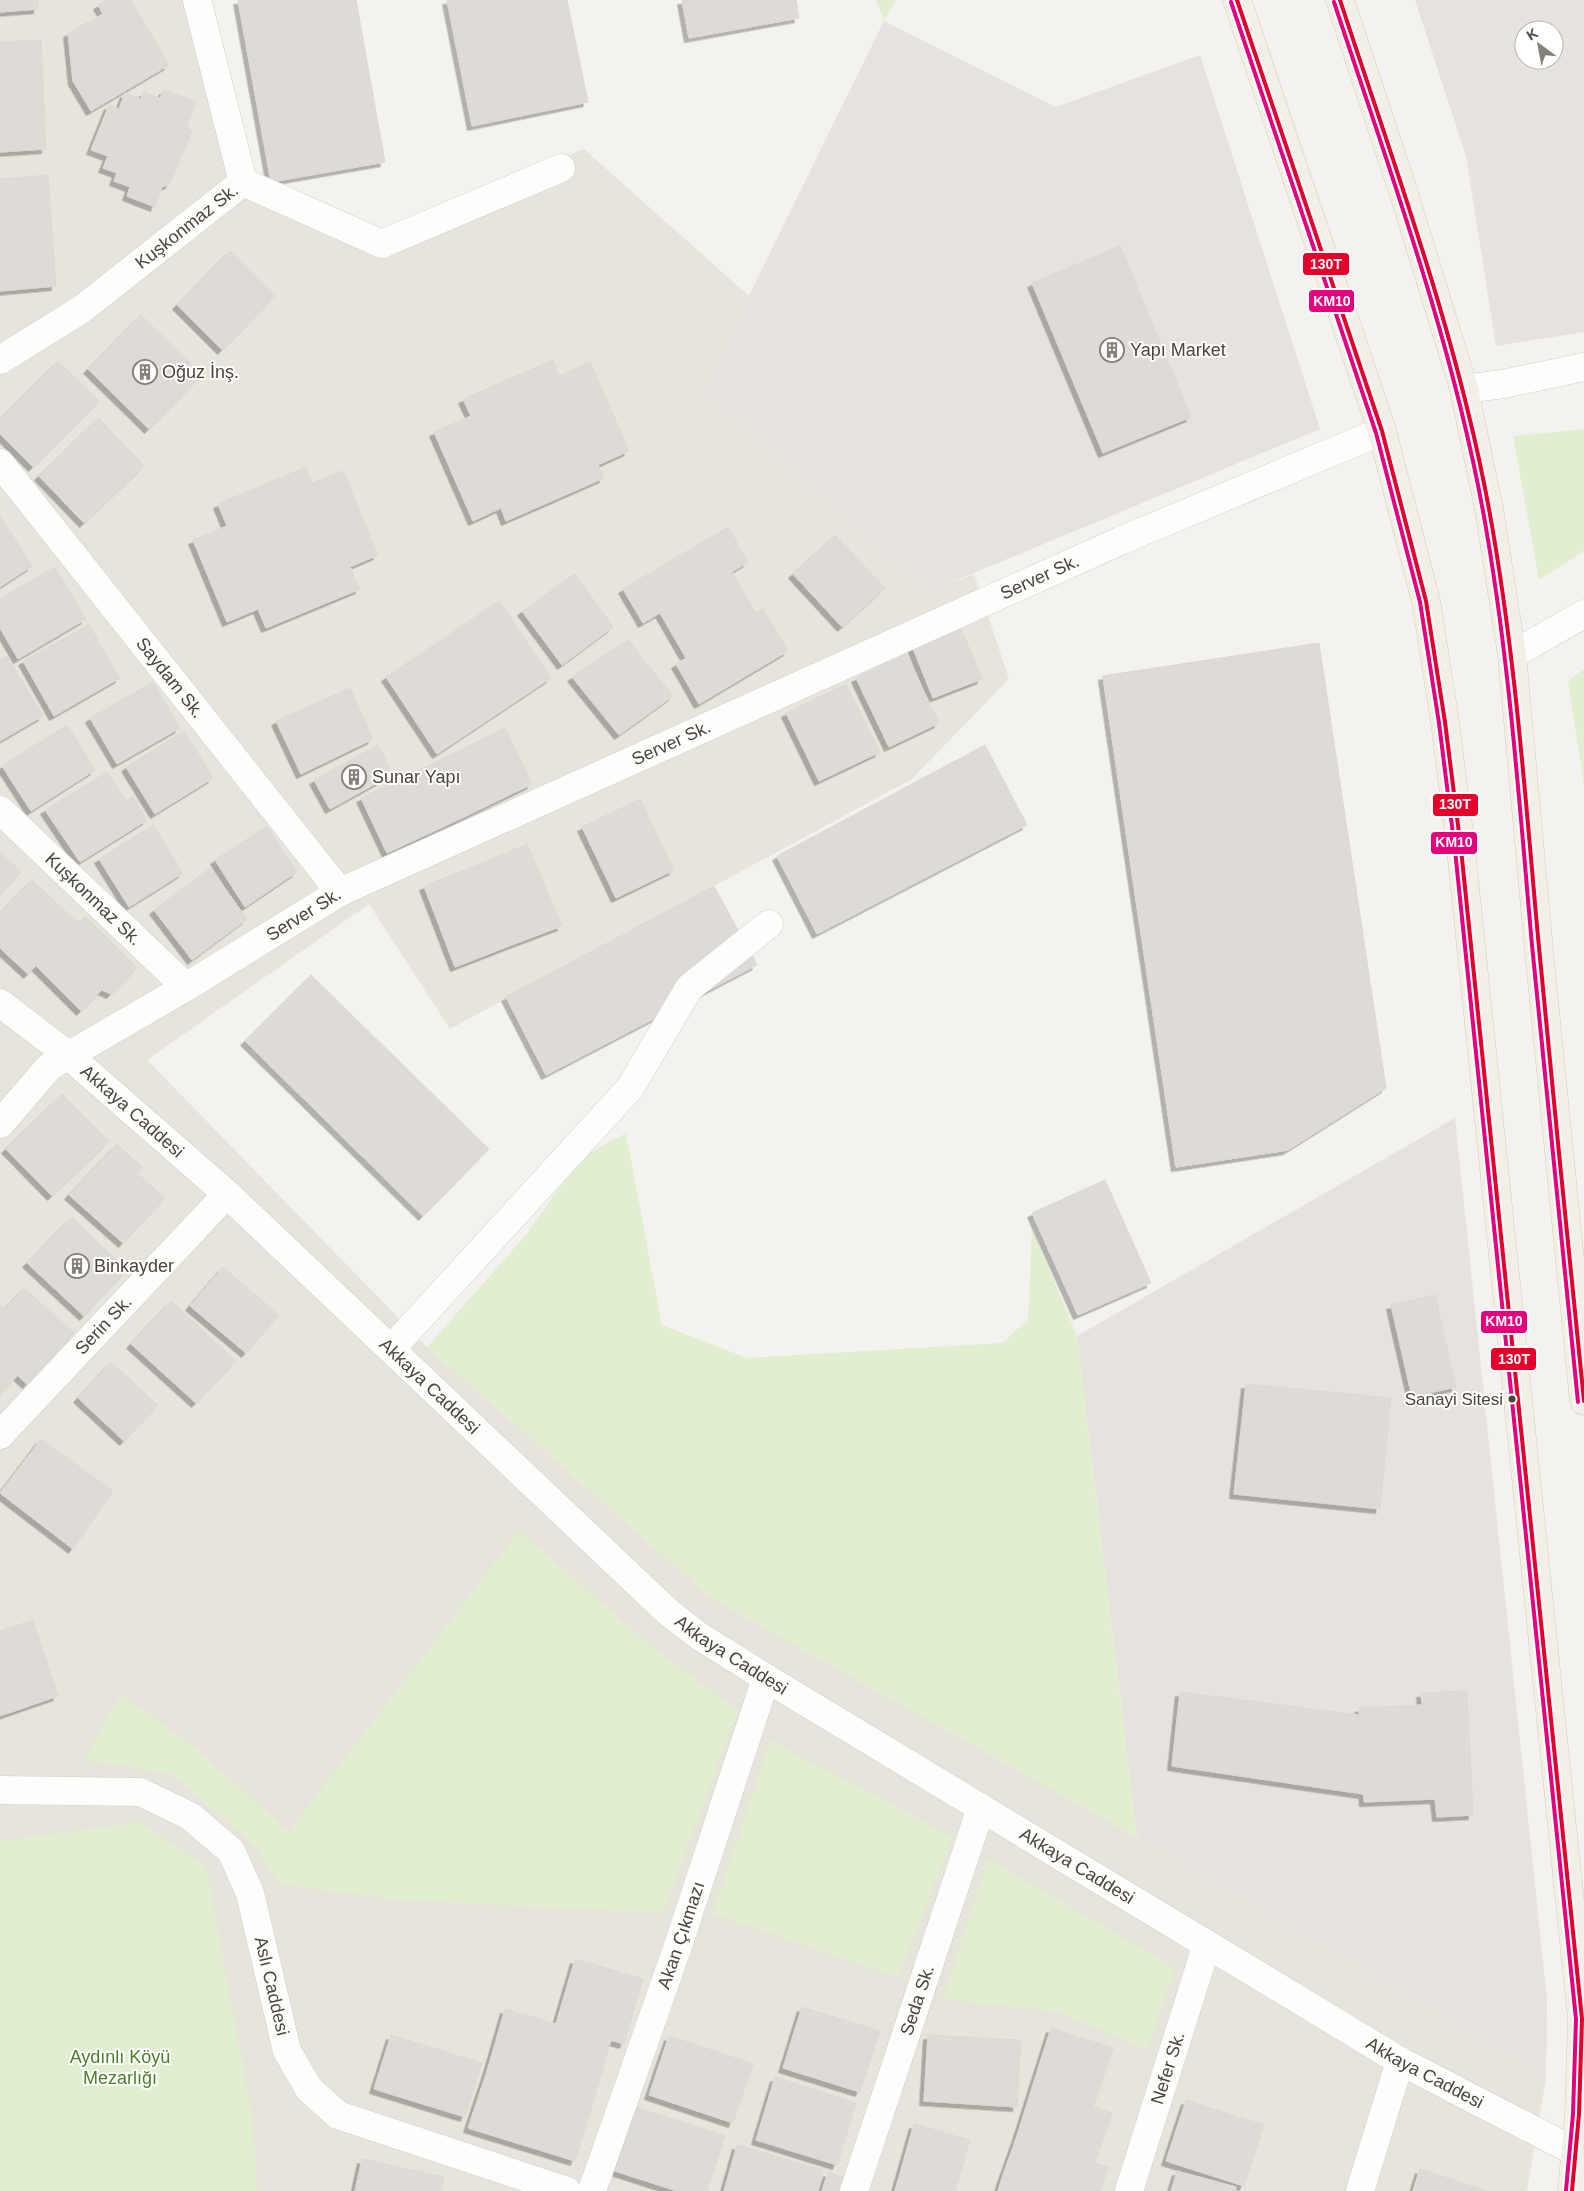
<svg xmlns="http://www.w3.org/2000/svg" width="1584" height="2191" font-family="Helvetica,sans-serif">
	<defs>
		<filter id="shadow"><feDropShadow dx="-4.5" dy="4.5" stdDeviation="0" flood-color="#0004"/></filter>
	</defs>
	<rect width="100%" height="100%" fill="#f4f2ee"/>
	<path fill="#e7e4dc" d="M0,0H208L255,175L380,230L584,149L749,296L927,592L974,574L1009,679L912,779L450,1029L369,904L147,1060L427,1347L710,1597L1137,1837L1546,2078L1527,2191H255L0,1844Z"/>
	<g fill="#e6e2de" fill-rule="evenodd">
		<path d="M1415,0H1584V332L1496,346L1466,156ZM1524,30H1554V60H1524Z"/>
		<path d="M884,21L1056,107L1200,55L1320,429L928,592L703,389Z"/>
		<path d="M1455,1118L1547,2000L1546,2078L1137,1837L1077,1336Z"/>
	</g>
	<g fill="#e1eecf">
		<path d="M876,0H896L884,21Z"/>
		<path d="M1584,429V551L1539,580L1513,436Z"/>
		<path d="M1584,669V785L1568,681Z"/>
		<path d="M626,1133L662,1325L747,1358L1003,1343L1028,1319L1032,1228L1077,1336L1137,1837L710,1597L427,1347L525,1236L582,1157Z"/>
		<path d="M519,1531L651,1646L738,1710L663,1913L397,1900L279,1884L255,1846L172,1774L84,1760L121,1694L196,1749L289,1831Z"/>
		<path d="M770,1740L953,1837L898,1977L712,1914Z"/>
		<path d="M140,1822L206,1866L254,2127L257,2191H0V1841Z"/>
		<path d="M988,1859L1175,1968L1147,2050L1058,2012L942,1999Z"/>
	</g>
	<g fill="#dedbd6" stroke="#dcd9d4" filter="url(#shadow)">
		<path d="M0,0H38V9L0,12Z"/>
		<path d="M107,0H131L169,65L91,111L73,81L68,33L103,14L98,5Z"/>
		<path d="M238,0H356L385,162L271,182Z"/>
		<path d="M447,0H567L588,102L472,126Z"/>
		<path d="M682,0H796L799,18L689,38Z"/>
		<path d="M41,40L46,149L0,152V42Z"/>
		<path d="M164,90L196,102L187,126L192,131L170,184L162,187L155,207L127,196L130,187L114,181L117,173L103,168L108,156L91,150L109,105L119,109L125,93L141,99L144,92L160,98Z"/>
		<path d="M48,175L56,286L0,291V179Z"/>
		<path d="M1120,246L1191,417L1103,453L1032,283Z"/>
		<path d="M230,251L275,296L222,350L177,305Z"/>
		<path d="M141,315L202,375L149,429L88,369Z"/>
		<path d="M553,360L559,376L590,362L629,451L598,465L604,478L506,521L501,508L473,521L434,432L471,416L463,399Z"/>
		<path d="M58,361L99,401L33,467L0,434V419Z"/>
		<path d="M99,418L144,466L84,523L39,476Z"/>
		<path d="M306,467L312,483L343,471L378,555L350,567L360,589L266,628L258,609L227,622L193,540L227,526L218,504Z"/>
		<path d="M0,516L32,566L0,587Z"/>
		<path d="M728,527L748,562L732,572L756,613L763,609L788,651L699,704L676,664L686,658L660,613L643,623L623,589Z"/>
		<path d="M835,535L885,588L842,627L793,574Z"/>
		<path d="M55,567L86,619L18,659L0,628V599Z"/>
		<path d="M575,574L613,627L562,665L522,611Z"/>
		<path d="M499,601L551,678L437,754L386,677Z"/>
		<path d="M89,625L120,678L54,716L23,661Z"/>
		<path d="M960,626L982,679L933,698L912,646Z"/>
		<path d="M628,640L673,696L619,735L572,677Z"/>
		<path d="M1319,643L1386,1088L1288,1150L1176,1167L1103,676Z"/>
		<path d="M906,654L939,723L889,747L856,678Z"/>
		<path d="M7,656L43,716L0,741V660Z"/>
		<path d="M1211,660L1249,903L1139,920L1103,676Z"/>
		<path d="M153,682L180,728L117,764L90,718Z"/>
		<path d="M846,684L880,752L819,781L786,713Z"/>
		<path d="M350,688L373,739L301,774L276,721Z"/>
		<path d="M67,725L95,770L31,811L2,766Z"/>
		<path d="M505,728L532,784L462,818L436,762Z"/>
		<path d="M184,731L213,778L155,814L126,767Z"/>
		<path d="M378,745L393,774L330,809L314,780Z"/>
		<path d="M985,745L1027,825L817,934L777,856Z"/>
		<path d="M436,762L462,818L387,853L361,798Z"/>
		<path d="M107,772L126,800L133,797L147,820L80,862L45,810Z"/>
		<path d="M640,799L674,870L616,898L582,827Z"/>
		<path d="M153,825L183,873L129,907L99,859Z"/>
		<path d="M267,826L297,872L245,907L215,860Z"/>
		<path d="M527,844L562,926L509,946L477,865Z"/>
		<path d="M0,852L21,872L0,895Z"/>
		<path d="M477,865L509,946L455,967L424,886Z"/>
		<path d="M210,868L247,919L192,960L154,910Z"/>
		<path d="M32,880L78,923L28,974L0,948V913Z"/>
		<path d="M714,886L757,965L546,1075L506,997Z"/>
		<path d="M1249,903L1288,1150L1176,1167L1139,920Z"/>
		<path d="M85,916L137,968L111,994L102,990L81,1011L36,966Z"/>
		<path d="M311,975L489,1149L423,1216L245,1041Z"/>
		<path d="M62,1094L109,1141L52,1196L6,1149Z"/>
		<path d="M117,1144L143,1168L137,1173L165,1198L123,1243L69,1195Z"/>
		<path d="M1105,1180L1151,1283L1078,1315L1032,1213Z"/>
		<path d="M72,1217L127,1270L84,1316L27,1263Z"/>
		<path d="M223,1267L279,1315L246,1353L190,1306Z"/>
		<path d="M24,1288L74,1333L27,1384L0,1360V1305L5,1309Z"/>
		<path d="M1435,1295L1456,1387L1412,1397L1391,1305Z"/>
		<path d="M171,1301L236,1361L196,1403L131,1344Z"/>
		<path d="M0,1360L17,1376L0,1394Z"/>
		<path d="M111,1362L158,1405L124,1441L78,1398Z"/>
		<path d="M1246,1384L1391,1398L1380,1509L1234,1494Z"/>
		<path d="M41,1439L113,1491L73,1549L0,1493Z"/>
		<path d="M33,1620L58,1696L0,1716V1631Z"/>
		<path d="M1467,1691L1473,1815L1437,1817L1435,1799L1364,1802L1359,1708L1422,1705L1421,1693Z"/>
		<path d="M1180,1692L1359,1715L1363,1794L1172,1766Z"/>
		<path d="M575,1959L643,1979L624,2044L556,2024Z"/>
		<path d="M802,2007L880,2031L860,2092L783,2068Z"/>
		<path d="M505,2009L611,2040L594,2099L488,2068Z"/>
		<path d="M1051,2028L1113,2048L1093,2108L1032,2088Z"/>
		<path d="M391,2035L482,2063L465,2117L374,2089Z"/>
		<path d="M928,2035L1021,2040L1017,2107L924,2101Z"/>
		<path d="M669,2036L753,2064L733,2123L649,2095Z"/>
		<path d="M488,2068L594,2099L575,2161L468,2128Z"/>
		<path d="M775,2077L856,2103L837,2165L756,2140Z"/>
		<path d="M1032,2088L1112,2113L1095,2163L1017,2136Z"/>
		<path d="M1186,2100L1264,2125L1244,2186L1166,2161Z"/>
		<path d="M636,2107L725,2136L707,2191H677L615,2171Z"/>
		<path d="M914,2124L970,2140L955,2191H895Z"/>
		<path d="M1017,2136L1108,2167L1100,2191H1041L1002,2178Z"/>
		<path d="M737,2145L823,2170L817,2191H724Z"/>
		<path d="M362,2159L444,2177L441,2191H355Z"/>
		<path d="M1420,2169L1486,2191H1413Z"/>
		<path d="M1177,2171L1236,2187L1235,2191H1171Z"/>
		<path d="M828,2172L851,2180L847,2191H822Z"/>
		<path d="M1002,2178L1041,2191H998Z"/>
	</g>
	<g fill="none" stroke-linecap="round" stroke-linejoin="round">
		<defs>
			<g id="minor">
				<path d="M243,182L382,244L561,168"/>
				<path id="s1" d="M0,360L82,309L243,182L197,0"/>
				<path d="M1464,389L1503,384L1584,367"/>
				<path id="s2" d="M0,463L340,892"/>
				<path d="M1512,655L1584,614"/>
				<path id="s3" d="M0,810L186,987"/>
				<path id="s4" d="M0,1003L68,1055L227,1194L668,1612L699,1636L766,1678L1400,2061L1576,2152"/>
				<path id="s5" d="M0,1124L49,1067L186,987L340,892L1120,541L1382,431"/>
				<path d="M391,1349L630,1088L689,988L769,924"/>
				<path id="s6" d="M0,1435L227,1194"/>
				<path id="s7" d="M0,1790L140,1792L190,1816L231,1851L250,1893L287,2051L309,2089L338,2115L567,2191"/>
				<path id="s8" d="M592,2191L679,1943L766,1678"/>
				<path id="s9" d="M854,2191L981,1808"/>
				<path id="s10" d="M1129,2191L1207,1944"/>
				<path d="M1360,2191L1400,2061"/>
			</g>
			<g id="major">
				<path d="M1237,0L1382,431L1426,601L1445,722L1461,849L1582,2019L1579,2114L1572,2191"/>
				<path d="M1340,0L1404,194L1464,389L1489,509L1512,655L1539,951L1584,1401"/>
			</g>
		</defs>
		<use href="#minor" stroke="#d2d0cb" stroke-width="29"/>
		<use href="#major" stroke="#d6cebb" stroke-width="29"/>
		<use href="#minor" stroke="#fdfdfc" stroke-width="28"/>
		<use href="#major" stroke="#f2efe6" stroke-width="28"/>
		<defs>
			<g id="bus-1">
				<path d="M1237,0L1382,431L1426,601L1445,722L1461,849L1582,2019L1579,2114L1572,2191"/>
				<path d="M1340,0C1395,168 1457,335 1489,509C1515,651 1525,794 1538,937C1552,1092 1569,1246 1584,1401"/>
			</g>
			<g id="bus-2">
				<path d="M1231,2L1376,433L1420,602L1439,723L1455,850L1576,2019L1573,2114L1566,2190"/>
				<path d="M1334,2C1389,169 1451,337 1483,511C1509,654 1519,800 1532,945C1546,1097 1563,1249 1578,1402"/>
			</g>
		</defs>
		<use href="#bus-1" stroke="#fff" stroke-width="8"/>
		<use href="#bus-2" stroke="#fff" stroke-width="8"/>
		<use href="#bus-1" stroke="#e4002b" stroke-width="4"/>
		<use href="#bus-2" stroke="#e5007d" stroke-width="4"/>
	</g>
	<defs>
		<symbol id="building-ring" viewBox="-11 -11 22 22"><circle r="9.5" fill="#fff" stroke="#868178" stroke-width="1.5"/><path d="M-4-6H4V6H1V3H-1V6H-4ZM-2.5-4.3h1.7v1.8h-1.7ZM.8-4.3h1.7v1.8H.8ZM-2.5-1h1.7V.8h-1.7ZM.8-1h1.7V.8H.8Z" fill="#868178"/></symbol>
	</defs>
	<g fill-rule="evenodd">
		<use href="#building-ring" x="1098" y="336" width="28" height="28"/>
		<use href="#building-ring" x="131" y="358" width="28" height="28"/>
		<use href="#building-ring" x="340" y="763" width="28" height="28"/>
		<use href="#building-ring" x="63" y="1252" width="28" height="28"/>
	</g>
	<circle fill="#4b4439" stroke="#fff" stroke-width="2" cx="1512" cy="1399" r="4.5"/>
	<g text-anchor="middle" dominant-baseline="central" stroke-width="4" stroke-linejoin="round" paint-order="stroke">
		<g font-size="17" fill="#4b4439" stroke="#fff" text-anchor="end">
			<text x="1503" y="1399">Sanayi Sitesi</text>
		</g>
		<g font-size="18" fill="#4b4439" stroke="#fff">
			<text stroke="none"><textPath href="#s1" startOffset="230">Kuşkonmaz Sk.</textPath></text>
			<text stroke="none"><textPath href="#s5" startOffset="1182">Server Sk.</textPath></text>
			<text stroke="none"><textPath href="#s2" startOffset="274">Saydam Sk.</textPath></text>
			<text stroke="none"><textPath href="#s5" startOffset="778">Server Sk.</textPath></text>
			<text stroke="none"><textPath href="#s3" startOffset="129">Kuşkonmaz Sk.</textPath></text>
			<text stroke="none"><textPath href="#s5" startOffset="372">Server Sk.</textPath></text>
			<text stroke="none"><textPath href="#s4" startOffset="171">Akkaya Caddesi</textPath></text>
			<text stroke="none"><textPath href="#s6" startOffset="151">Serin Sk.</textPath></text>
			<text stroke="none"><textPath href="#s4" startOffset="576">Akkaya Caddesi</textPath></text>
			<text stroke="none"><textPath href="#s4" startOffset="981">Akkaya Caddesi</textPath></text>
			<text stroke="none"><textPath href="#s4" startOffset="1386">Akkaya Caddesi</textPath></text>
			<text stroke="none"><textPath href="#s8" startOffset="271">Akan Çıkmazı</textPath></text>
			<text stroke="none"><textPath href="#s7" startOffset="391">Aslı Caddesi</textPath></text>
			<text stroke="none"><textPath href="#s9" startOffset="201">Seda Sk.</textPath></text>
			<text stroke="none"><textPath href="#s10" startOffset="129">Nefer Sk.</textPath></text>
			<text stroke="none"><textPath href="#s4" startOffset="1791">Akkaya Caddesi</textPath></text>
		</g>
		<g font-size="18" fill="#4b4439" stroke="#fff" text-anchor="start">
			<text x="1130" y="350">Yapı Market</text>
			<text x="162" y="372">Oğuz İnş.</text>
			<text x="372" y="777">Sunar Yapı</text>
			<text x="94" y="1266">Binkayder</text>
		</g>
		<g font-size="18" fill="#4a7f2a" stroke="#fff">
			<text x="120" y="2057">Aydınlı Köyü<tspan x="120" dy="21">Mezarlığı</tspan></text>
		</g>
	</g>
	<g stroke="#fff" stroke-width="2">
		<rect x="1302" y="252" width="48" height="24" rx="5" fill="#e4002b"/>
		<rect x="1308" y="289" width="47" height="24" rx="5" fill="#e5007d"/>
		<rect x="1432" y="793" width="47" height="24" rx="5" fill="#e4002b"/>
		<rect x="1430" y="831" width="48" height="24" rx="5" fill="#e5007d"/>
		<rect x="1480" y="1310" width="48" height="24" rx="5" fill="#e5007d"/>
		<rect x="1490" y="1347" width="47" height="24" rx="5" fill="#e4002b"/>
	</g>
	<g font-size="14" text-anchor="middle" font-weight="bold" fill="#fff">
		<text x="1326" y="269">130T</text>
		<text x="1332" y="306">KM10</text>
		<text x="1455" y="809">130T</text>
		<text x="1454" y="847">KM10</text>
		<text x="1504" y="1326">KM10</text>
		<text x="1514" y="1364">130T</text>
	</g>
	<g transform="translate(1539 45) rotate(328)"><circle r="24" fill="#ffffff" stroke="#b7b4b0"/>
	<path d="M0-4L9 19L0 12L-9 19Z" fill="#868178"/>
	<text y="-8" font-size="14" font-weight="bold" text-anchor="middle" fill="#4b4439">K</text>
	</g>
</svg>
